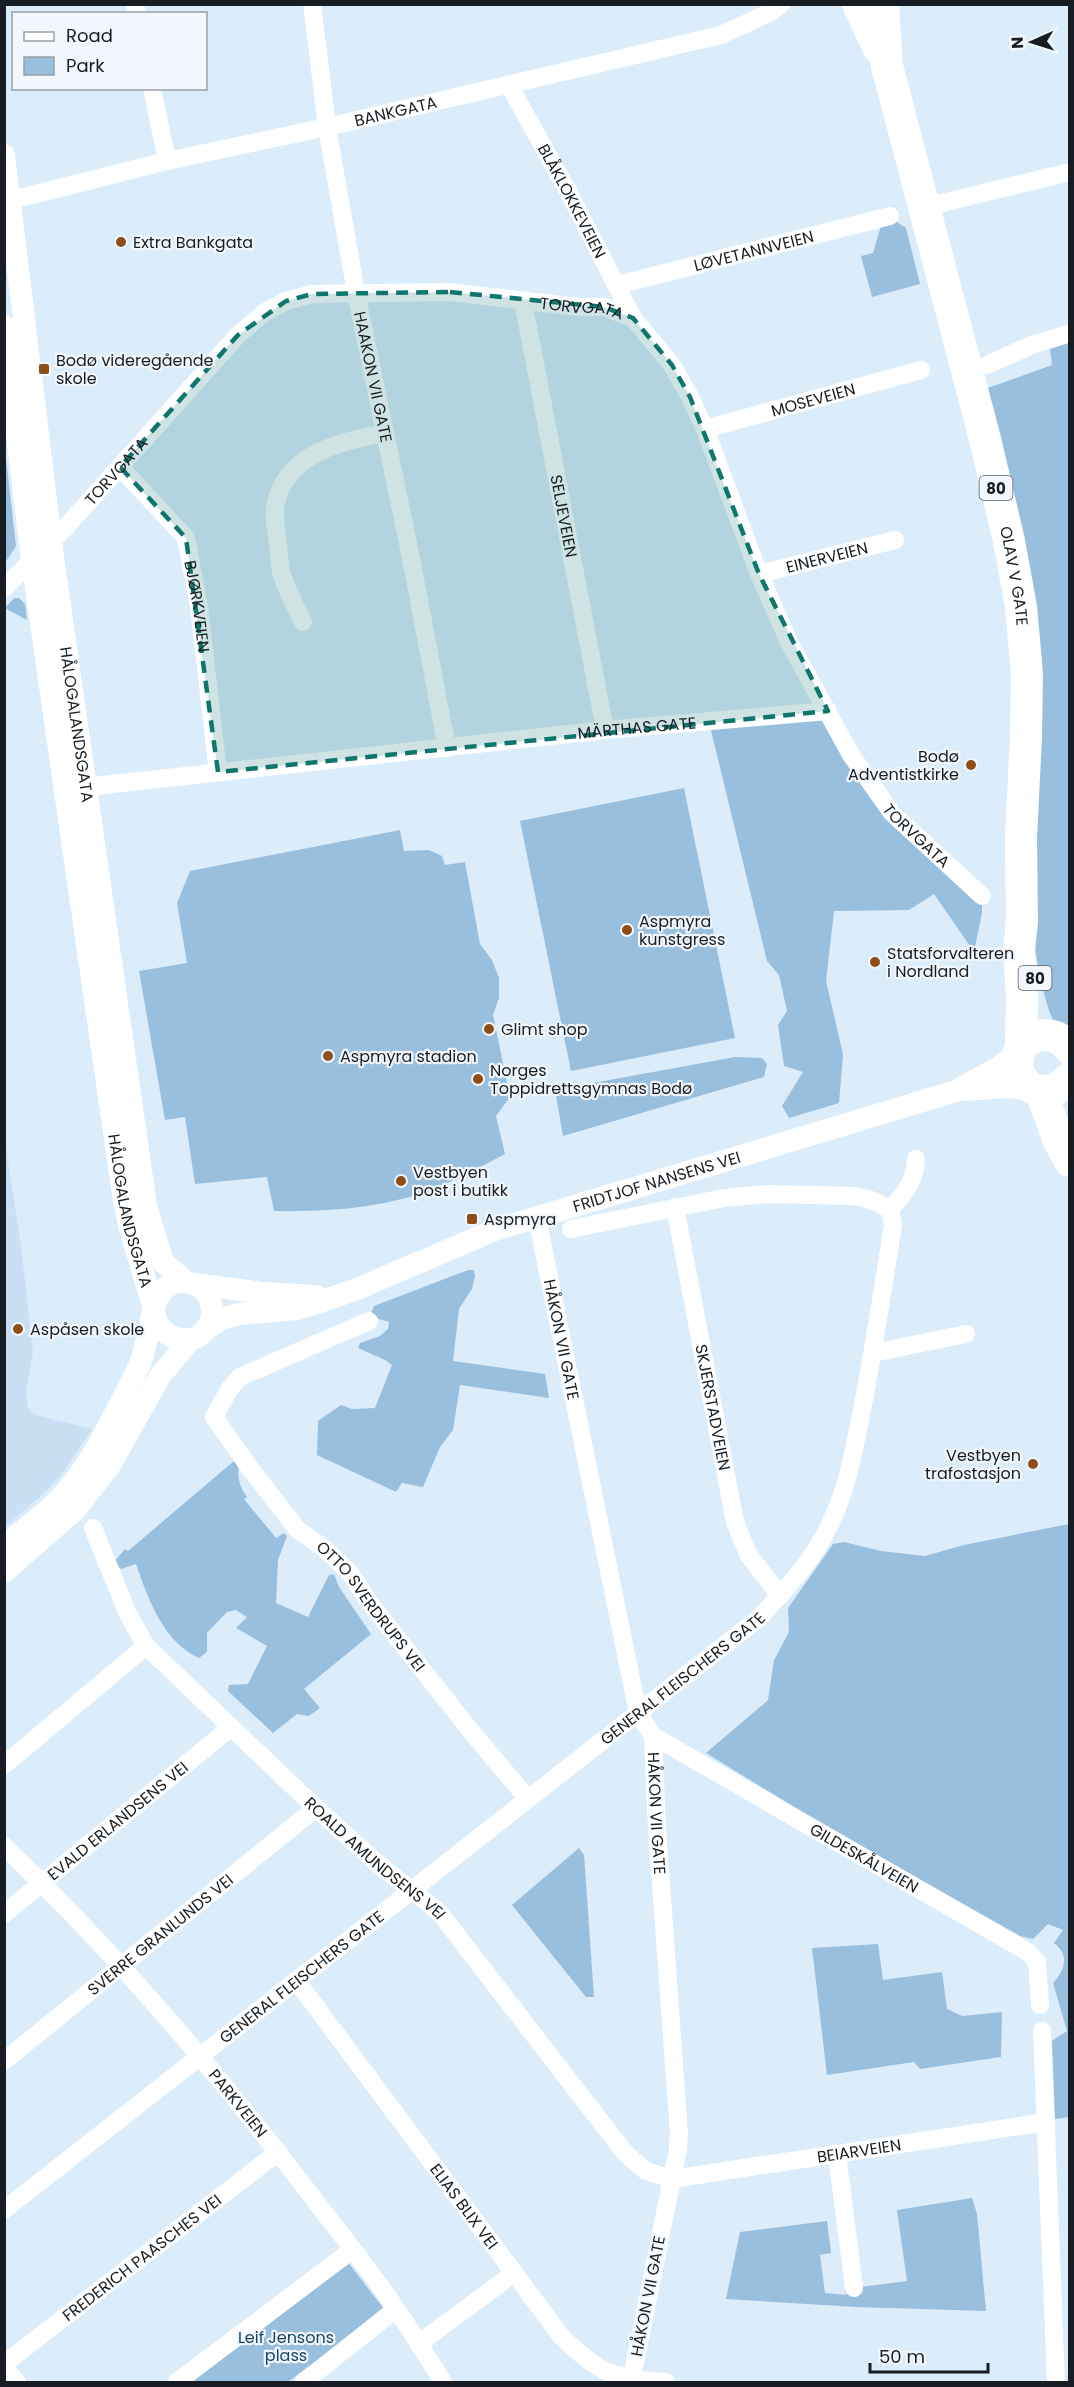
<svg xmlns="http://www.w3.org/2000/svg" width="1074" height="2387" font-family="Poppins,sans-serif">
	<rect width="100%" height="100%" fill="#dbecfb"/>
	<path fill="#c9e0f4" d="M4,1134L21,1246L33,1352L26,1390L28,1408L35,1415L92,1429L61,1475L44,1493L5,1527Z"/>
	<g fill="#99bfdf">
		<path d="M897,222L906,228L920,284L872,297L861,256L873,253L881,226Z"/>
		<path d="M1069,343V1033C1066,1031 1060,1029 1057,1026C1047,1017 1037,962 1035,948V677L985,389L1052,365L1050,349Z"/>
		<path d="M4,441L16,546L5,563H4Z"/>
		<path d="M14,598H19L25,604L27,620L5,608Z"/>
		<path d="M828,711L851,755L982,896V913L974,952L934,894L909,910L834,911L826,981L843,1054L839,1103L789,1118L782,1106L803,1072L784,1066L778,1025L787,1011L779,975L767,961L709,722Z"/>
		<path d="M684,788L735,1038L571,1071L520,821Z"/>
		<path d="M400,830L404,851L429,850L442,856L445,865L465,862L480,944L492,960L499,978V998L493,1015L510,1097L496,1116L505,1154C484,1165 464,1176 443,1185C390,1208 330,1212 274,1211L267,1177L195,1184L185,1117L165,1120L139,971L187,963L177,903L190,871Z"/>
		<path d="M735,1057L762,1058L767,1064L764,1077L563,1136L555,1090Z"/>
		<path d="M468,1270H474L475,1276L472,1289L459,1309L453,1361L545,1374L549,1398L460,1385L453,1430L440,1447L423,1487L402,1483L396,1492L317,1455L318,1421L341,1405L352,1409L375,1408L392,1365L385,1360L358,1348L360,1343L380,1336L388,1329L389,1322L373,1317L371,1313L374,1306Z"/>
		<path d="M234,1461L238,1462C239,1479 237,1482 247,1497L244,1499L276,1538L284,1533L287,1536L278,1560L276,1603L308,1617L329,1575L334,1574L339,1587L371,1634L304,1689L320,1708L309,1716L297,1714L273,1733L228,1691L229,1685L248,1684L267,1646L236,1628L247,1617L236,1610L227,1612L207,1633V1652L199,1658C163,1642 148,1598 136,1564L121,1569L114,1562L125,1549L128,1551Z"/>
		<path d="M1069,1524V2117L1055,2119L1052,2041L1067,2031L1053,1983C1065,1970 1070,1955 1054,1943L1063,1930L1048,1924L1033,1939L1020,1936L825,1826L706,1753L768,1700L774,1660L789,1632L788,1608L833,1544L844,1542L881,1551L925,1556L964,1545Z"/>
		<path d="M579,1848L584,1855L594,1997H586L512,1905Z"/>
		<path d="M878,1944L883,1980L942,1972L947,2009L962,2016L1002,2012L1001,2057L920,2069L914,2062L827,2075L812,1948Z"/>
		<path d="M972,2198L977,2214L986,2311L856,2307L726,2299L740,2232L827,2221L831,2253L820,2255L825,2293L846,2295L845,2289L907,2281L897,2210Z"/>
		<path d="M347,2261L384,2309L288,2382H188Z"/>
	</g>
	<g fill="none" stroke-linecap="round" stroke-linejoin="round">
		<g stroke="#fff" stroke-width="18">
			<path d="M135,4L137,14"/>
			<path id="s1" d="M312,4L327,127L356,293L410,553L447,748"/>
			<path id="s2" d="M509,85L569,193L633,318"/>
			<path d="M152,88L167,161"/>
			<path id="s3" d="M4,202L167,161L327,127L721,35L771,12L781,4"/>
			<path d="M942,203L1070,172"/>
			<path id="s4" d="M617,285L890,216"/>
			<path id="s5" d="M523,301L605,730"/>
			<path d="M987,365L1032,345L1070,333"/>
			<path id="s6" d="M705,429L921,370"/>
			<path id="s7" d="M120,467L186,538L199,607L218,772"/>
			<path id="s8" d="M759,574L895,540"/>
			<path id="s9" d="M4,588L65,528L238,335L265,312L286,301L312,294L450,292L578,307H604L633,318L672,365L690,397L705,429L759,574L789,642L851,755L892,813L982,896"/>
			<path d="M303,622C296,607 287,591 282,575C279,566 279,554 278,544C276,531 273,514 276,502C288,453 341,441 385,433"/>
			<path id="s10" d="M85,787L605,730L828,711"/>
			<path id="s11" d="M675,1207L735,1522L748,1554L780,1596"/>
			<path d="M890,1209C905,1194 915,1181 916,1159"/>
			<path id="s12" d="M537,1218L638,1713L653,1736L657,1828L679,2134L678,2149L631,2382"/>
			<path id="s13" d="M369,1321L240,1377L230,1388L214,1417L249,1467L297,1529L325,1549L350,1573L369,1602L470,1730L528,1799"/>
			<path d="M873,1353L966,1334"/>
			<path id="s14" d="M93,1528L127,1612L146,1646L316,1808L378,1864L439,1912L625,2153L646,2171L672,2179L1046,2122"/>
			<path id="s15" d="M653,1736L1028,1952L1037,1962L1040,2005"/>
			<path d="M4,1765L146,1646"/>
			<path id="s16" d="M4,1846C116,1953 216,2071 310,2194C339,2232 370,2270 397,2310C413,2334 428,2358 443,2382"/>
			<path id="s17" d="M4,1914L230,1728"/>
			<path id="s18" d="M296,1980L561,2336C598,2373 615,2380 666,2382"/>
			<path d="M1042,2031L1056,2382"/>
			<path id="s19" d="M4,2061L316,1808"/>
			<path d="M837,2154L854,2288"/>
			<path id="s20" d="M4,2210L759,1618C786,1589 813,1561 830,1524C848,1488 854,1449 862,1410C874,1348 883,1287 893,1225L890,1209L871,1200L854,1196L768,1194L724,1198L571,1229"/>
			<path d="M418,2344L513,2274"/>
			<path id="s21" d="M4,2364L278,2152"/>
			<path d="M4,2368L17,2382"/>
			<path d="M177,2382L352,2250"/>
			<path d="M304,2382L396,2309"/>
		</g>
		<g stroke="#fff" stroke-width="22">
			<path id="s22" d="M4,155L53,557L146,1206L163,1262L186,1282"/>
			<path id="s23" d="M4,326L32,561L123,1195L130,1229L154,1309"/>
			<path d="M964,1090L1007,1087L1031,1089"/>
			<path d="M195,1284L262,1293L316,1296"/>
			<path id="s24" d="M206,1329L221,1319L239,1314L297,1309L311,1305L357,1289L495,1230L956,1091L996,1069L1019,1052"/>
			<path d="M4,1546C24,1529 46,1514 63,1495C87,1469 103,1437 119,1406C126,1391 135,1376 141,1361C148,1343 151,1303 162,1291C179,1273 211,1284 212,1309C214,1347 163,1351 154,1313"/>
			<path d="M4,1572L76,1509L110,1465L160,1376L191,1339"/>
		</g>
		<g stroke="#fff" stroke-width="32">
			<path d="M858,4L879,49"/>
			<path id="s25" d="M883,4L887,66L985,439L1009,541L1021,607L1027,674L1026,736L1021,838L1022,921L1019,950L1022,998L1021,1048"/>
			<path d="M1070,1049C1064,1041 1056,1035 1046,1035C1005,1034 1008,1100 1055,1090L1070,1078"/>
			<path d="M1041,1092L1059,1141L1070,1161"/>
		</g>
	</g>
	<path fill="#0f766e" fill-opacity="0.2" stroke="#0f766e" stroke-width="4.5" stroke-dasharray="12 8" stroke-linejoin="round" d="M450,292L604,307L633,318L672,365L690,397L759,574L828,711L218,772L186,538L120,467L238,335L286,301L312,294Z"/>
	<g fill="#8e4e18" stroke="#f1f7fd" stroke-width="2">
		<circle cx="121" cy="242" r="6"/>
		<rect x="38" y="363" width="12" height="12" rx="3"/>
		<circle cx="971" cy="765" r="6"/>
		<circle cx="627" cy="930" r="6"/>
		<circle cx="875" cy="962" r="6"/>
		<circle cx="489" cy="1029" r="6"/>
		<circle cx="328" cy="1056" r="6"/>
		<circle cx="478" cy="1079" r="6"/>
		<circle cx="401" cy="1181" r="6"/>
		<rect x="466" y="1213" width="12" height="12" rx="3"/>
		<circle cx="18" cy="1329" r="6"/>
		<circle cx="1033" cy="1464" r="6"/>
	</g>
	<g text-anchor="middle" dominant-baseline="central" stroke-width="4.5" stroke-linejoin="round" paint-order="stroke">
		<g fill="#f1f7fd" stroke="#585e64" stroke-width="1.5">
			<rect x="979.5" y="476" width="33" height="24" rx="4.5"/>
			<rect x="1018.5" y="966" width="33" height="24" rx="4.5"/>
		</g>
		<g font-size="15" font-weight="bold" fill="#171d22">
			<text x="996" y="488">80</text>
			<text x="1035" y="978">80</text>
		</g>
		<g font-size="16" fill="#171d22" stroke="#f1f7fd">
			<text stroke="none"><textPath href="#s3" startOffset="402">BANKGATA</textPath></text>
			<text stroke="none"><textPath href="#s2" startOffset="132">BLÅKLOKKEVEIEN</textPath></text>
			<text stroke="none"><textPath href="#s4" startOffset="141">LØVETANNVEIEN</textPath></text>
			<text stroke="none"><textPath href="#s9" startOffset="702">TORVGATA</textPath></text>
			<text stroke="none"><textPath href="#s1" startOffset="378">HAAKON VII GATE</textPath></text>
			<text stroke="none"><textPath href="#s6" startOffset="112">MOSEVEIEN</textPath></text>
			<text stroke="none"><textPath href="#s9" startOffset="162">TORVGATA</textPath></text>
			<text stroke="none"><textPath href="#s5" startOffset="219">SELJEVEIEN</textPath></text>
			<text stroke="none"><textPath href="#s8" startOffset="70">EINERVEIEN</textPath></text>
			<text stroke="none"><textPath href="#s25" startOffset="588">OLAV V GATE</textPath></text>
			<text stroke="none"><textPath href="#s7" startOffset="166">BJØRKVEIEN</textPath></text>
			<text stroke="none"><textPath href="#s22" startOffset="574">HÅLOGALANDSGATA</textPath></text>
			<text stroke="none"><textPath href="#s10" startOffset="555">MÄRTHAS GATE</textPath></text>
			<text stroke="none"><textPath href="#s9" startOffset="1350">TORVGATA</textPath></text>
			<text stroke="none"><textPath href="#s24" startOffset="477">FRIDTJOF NANSENS VEI</textPath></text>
			<text stroke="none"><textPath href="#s23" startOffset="894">HÅLOGALANDSGATA</textPath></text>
			<text stroke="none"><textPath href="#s12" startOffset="124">HÅKON VII GATE</textPath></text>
			<text stroke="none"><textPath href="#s11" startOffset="204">SKJERSTADVEIEN</textPath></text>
			<text stroke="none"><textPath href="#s13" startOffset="436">OTTO SVERDRUPS VEI</textPath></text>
			<text stroke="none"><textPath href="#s20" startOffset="862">GENERAL FLEISCHERS GATE</textPath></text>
			<text stroke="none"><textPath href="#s12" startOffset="610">HÅKON VII GATE</textPath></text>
			<text stroke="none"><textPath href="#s17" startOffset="147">EVALD ERLANDSENS VEI</textPath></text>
			<text stroke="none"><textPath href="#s15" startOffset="244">GILDESKÅLVEIEN</textPath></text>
			<text stroke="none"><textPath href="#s14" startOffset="442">ROALD AMUNDSENS VEI</textPath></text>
			<text stroke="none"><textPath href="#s19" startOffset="201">SVERRE GRANLUNDS VEI</textPath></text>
			<text stroke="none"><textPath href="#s20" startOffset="378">GENERAL FLEISCHERS GATE</textPath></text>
			<text stroke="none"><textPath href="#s16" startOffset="348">PARKVEIEN</textPath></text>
			<text stroke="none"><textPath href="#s14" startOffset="1074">BEIARVEIEN</textPath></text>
			<text stroke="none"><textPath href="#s18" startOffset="282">ELIAS BLIX VEI</textPath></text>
			<text stroke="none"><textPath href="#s21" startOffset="174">FREDERICH PAASCHES VEI</textPath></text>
			<text transform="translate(648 2296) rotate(-79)">HÅKON VII GATE</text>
		</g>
		<g font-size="16" fill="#171d22" stroke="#f1f7fd" text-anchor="start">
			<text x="133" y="242">Extra Bankgata</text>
			<text x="56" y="360">Bodø videregående<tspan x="56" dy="18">skole</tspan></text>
			<text x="959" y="756" text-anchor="end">Bodø<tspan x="959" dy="18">Adventistkirke</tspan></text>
			<text x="639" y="921">Aspmyra<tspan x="639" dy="18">kunstgress</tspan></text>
			<text x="887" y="953">Statsforvalteren<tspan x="887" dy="18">i Nordland</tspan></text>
			<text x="501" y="1029">Glimt shop</text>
			<text x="340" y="1056">Aspmyra stadion</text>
			<text x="490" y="1070">Norges<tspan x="490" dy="18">Toppidrettsgymnas Bodø</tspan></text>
			<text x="413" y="1172">Vestbyen<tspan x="413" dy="18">post i butikk</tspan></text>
			<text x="484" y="1219">Aspmyra</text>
			<text x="30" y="1329">Aspåsen skole</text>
			<text x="1021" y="1455" text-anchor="end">Vestbyen<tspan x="1021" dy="18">trafostasjon</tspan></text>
		</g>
		<g font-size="16" fill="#144568" stroke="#f1f7fd">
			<text x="286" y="2337">Leif Jensons<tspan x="286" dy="18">plass</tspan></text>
		</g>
	</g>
	<rect width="1074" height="2387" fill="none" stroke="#171d22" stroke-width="12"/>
	<rect x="12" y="12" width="195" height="78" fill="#f1f7fd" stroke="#9aa0a5" stroke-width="1.5"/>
	<rect x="24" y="32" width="30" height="9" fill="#ffffff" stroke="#9aa0a5" stroke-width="1.5"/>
	<text x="66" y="42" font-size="18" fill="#171d22">Road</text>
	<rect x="24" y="57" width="30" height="18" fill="#99bfdf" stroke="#9aa0a5" stroke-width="1.5"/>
	<text x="66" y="72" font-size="18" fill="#171d22">Park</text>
	<g transform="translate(1032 42) rotate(267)" stroke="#f1f7fd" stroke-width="4.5" paint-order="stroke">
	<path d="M0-4.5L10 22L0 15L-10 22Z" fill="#171d22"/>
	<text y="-9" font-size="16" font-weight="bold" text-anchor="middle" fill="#171d22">N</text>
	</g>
	<path d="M870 2363v9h118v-9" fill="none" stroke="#171d22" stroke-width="3"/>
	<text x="879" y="2363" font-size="18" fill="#171d22" stroke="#f1f7fd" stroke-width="4.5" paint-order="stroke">50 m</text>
</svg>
